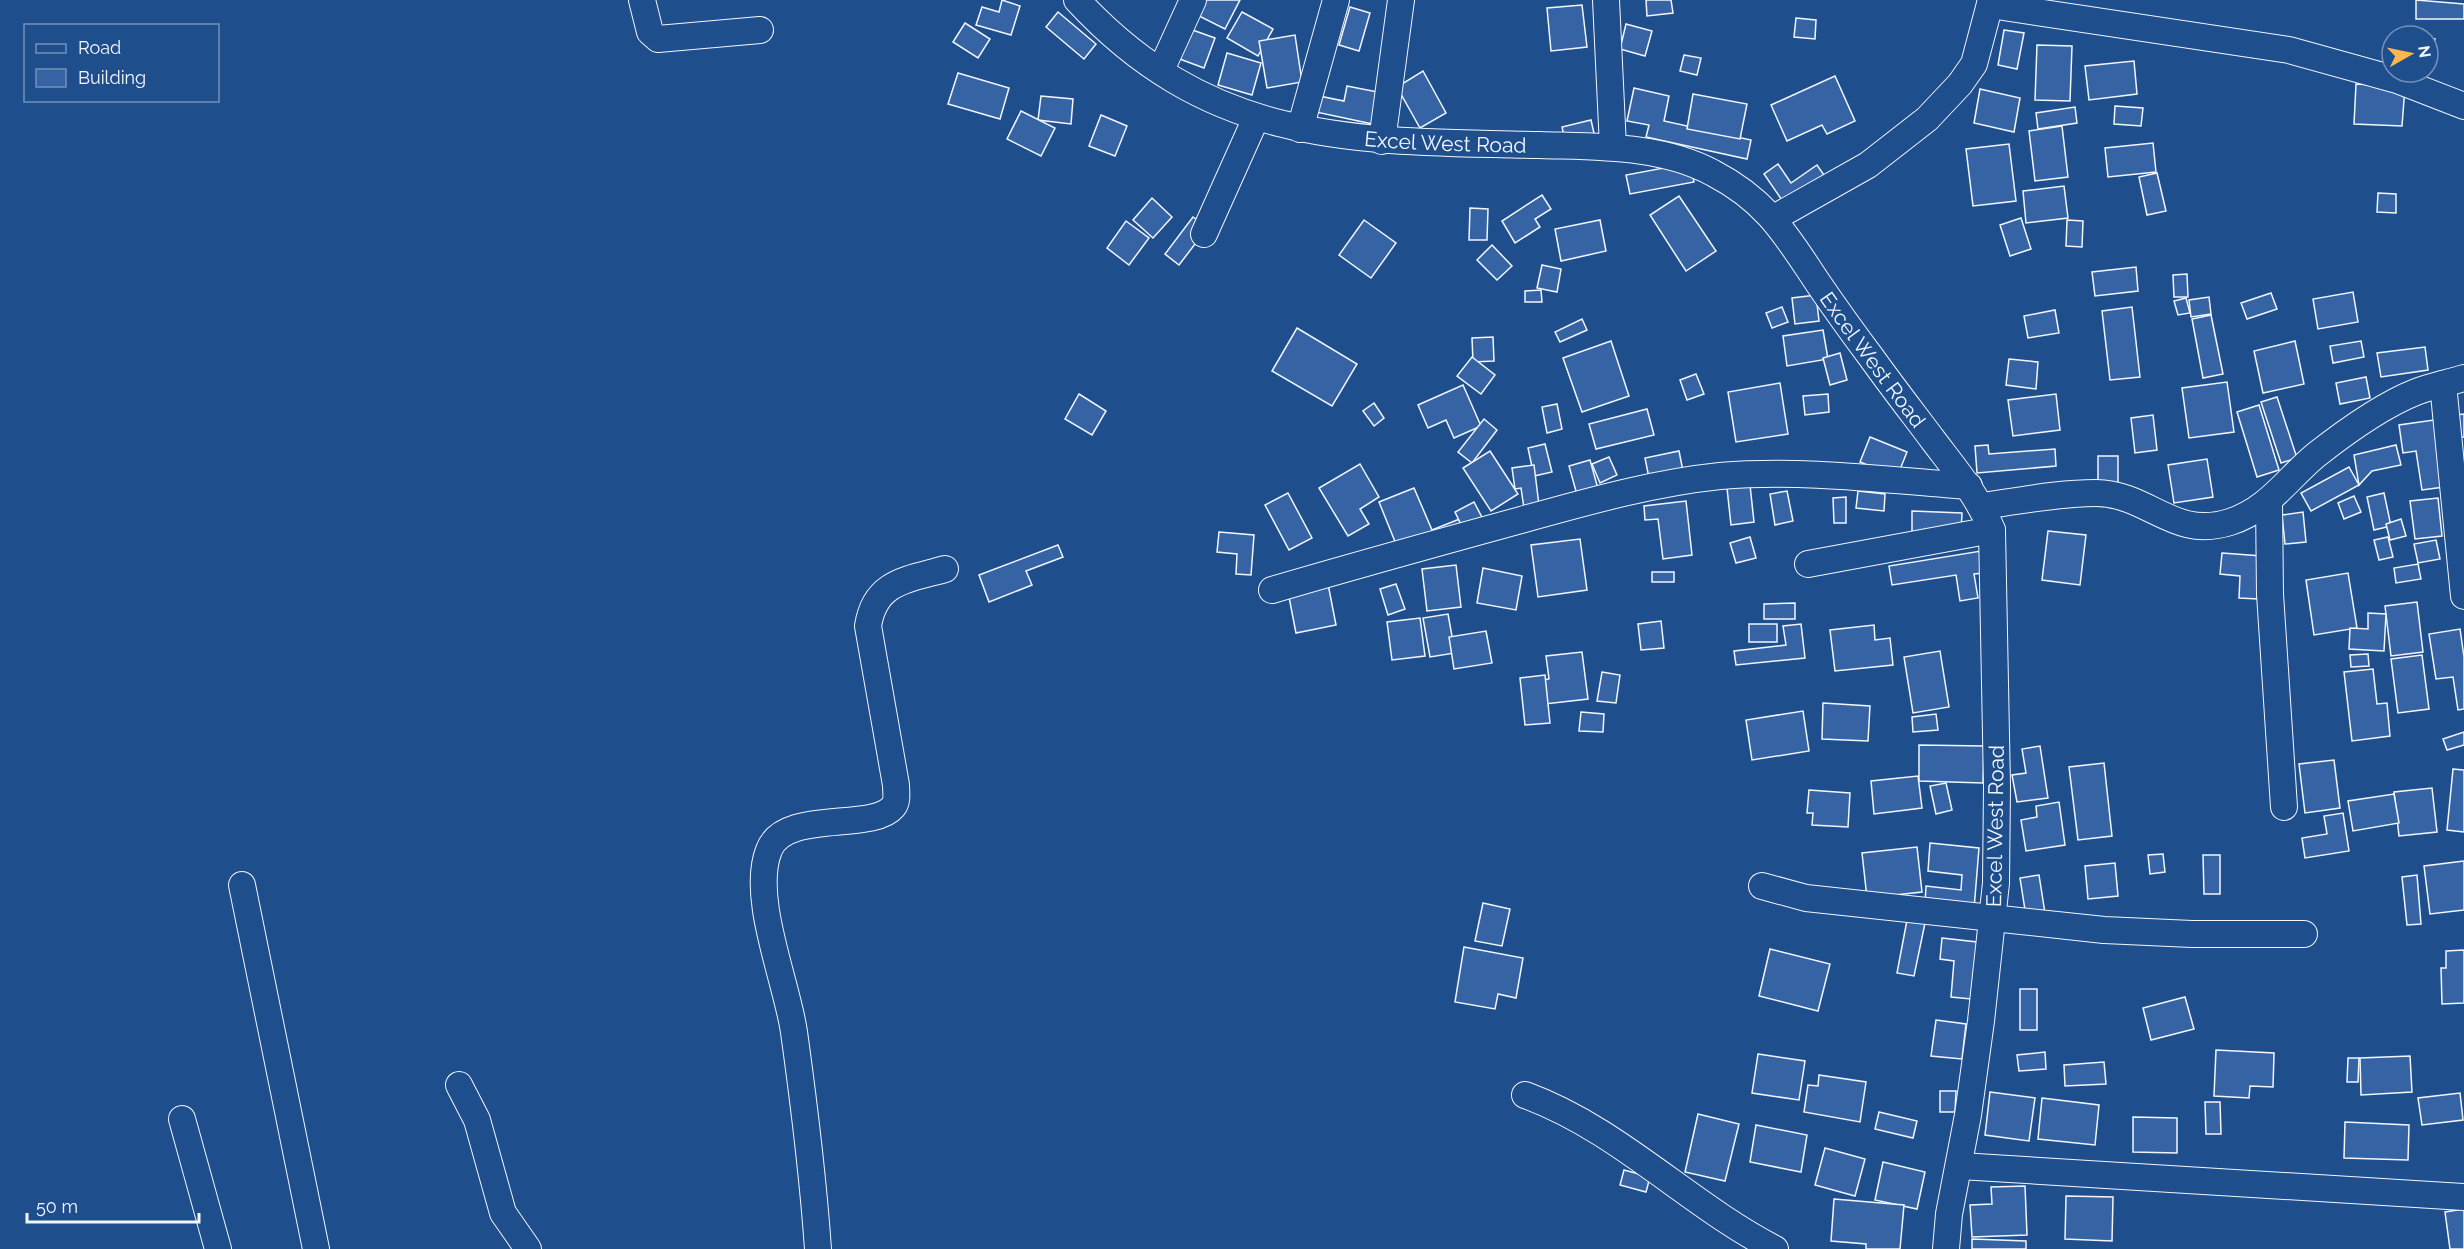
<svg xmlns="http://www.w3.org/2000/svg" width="2464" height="1249" font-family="Raleway,sans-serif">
	<rect width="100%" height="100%" fill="#1f4e8c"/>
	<g fill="#3563a3" stroke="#f2f6ff" stroke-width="1.5">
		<path d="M1002,0L1020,6L1011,35L976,25L982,7L999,12Z"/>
		<path d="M1205,0H1240L1225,29L1197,15Z"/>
		<path d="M1646,0H1671L1673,13L1647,16Z"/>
		<path d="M2416,0L2464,4V19H2416Z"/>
		<path d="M1582,5L1587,47L1551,51L1547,8Z"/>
		<path d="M1350,7L1370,13L1359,51L1339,45Z"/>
		<path d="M1058,12L1096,44L1084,59L1046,27Z"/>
		<path d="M1242,12L1273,29L1258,56L1227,38Z"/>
		<path d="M1796,18L1816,20L1815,39L1794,37Z"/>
		<path d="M965,23L990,39L978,58L953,42Z"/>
		<path d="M1626,24L1652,31L1645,56L1620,49Z"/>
		<path d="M1187,28L1215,38L1204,68L1177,58Z"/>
		<path d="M2004,30L2024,33L2017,69L1998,65Z"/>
		<path d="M1295,35L1302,82L1267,88L1259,41Z"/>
		<path d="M2428,38L2435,39L2428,69Z"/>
		<path d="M2037,45L2072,46L2070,101L2035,100Z"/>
		<path d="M1227,53L1261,63L1252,95L1218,85Z"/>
		<path d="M1684,55L1701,58L1697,75L1680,71Z"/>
		<path d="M2134,61L2137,94L2089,100L2085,66Z"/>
		<path d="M1423,71L1446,113L1420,128L1397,87Z"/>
		<path d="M958,73L1009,88L1000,119L948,104Z"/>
		<path d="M1835,76L1855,121L1827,134L1822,125L1787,141L1771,105Z"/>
		<path d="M2356,84L2405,87L2402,126L2354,124Z"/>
		<path d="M1347,86L1388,94L1382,126L1316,112L1319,96L1344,101Z"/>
		<path d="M1634,88L1669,96L1664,121L1751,140L1747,159L1646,137L1649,125L1627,121Z"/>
		<path d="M1980,89L2020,98L2014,132L1974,123Z"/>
		<path d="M1693,94L1747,104L1740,139L1687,129Z"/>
		<path d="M1041,96L1073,99L1071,124L1038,120Z"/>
		<path d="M2115,106L2143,108L2141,126L2114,124Z"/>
		<path d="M2075,107L2077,123L2038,129L2036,113Z"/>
		<path d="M1021,111L1055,128L1041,156L1007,139Z"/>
		<path d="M1101,115L1127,126L1115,156L1089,146Z"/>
		<path d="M1591,120L1596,142L1567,149L1562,127Z"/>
		<path d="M2062,126L2068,177L2035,181L2029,131Z"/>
		<path d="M2153,143L2156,172L2108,177L2105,148Z"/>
		<path d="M2009,144L2016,201L1973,206L1966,149Z"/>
		<path d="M1690,163L1694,182L1630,194L1626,175Z"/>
		<path d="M1778,164L1791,183L1817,165L1826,178L1786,206L1764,174Z"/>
		<path d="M2157,173L2166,211L2147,215L2139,177Z"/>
		<path d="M2064,186L2068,218L2026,223L2023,191Z"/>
		<path d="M2378,193L2396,194V213L2377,212Z"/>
		<path d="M1542,195L1551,209L1535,219L1540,227L1515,243L1502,221Z"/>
		<path d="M1679,196L1716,251L1686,271L1650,215Z"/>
		<path d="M1152,198L1172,217L1153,238L1133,220Z"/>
		<path d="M1470,208L1488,209L1487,240H1469Z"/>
		<path d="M1193,217L1208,227L1179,265L1165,254Z"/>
		<path d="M2021,218L2031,249L2010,256L2000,225Z"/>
		<path d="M1364,220L1396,243L1371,278L1339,255Z"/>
		<path d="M1600,220L1606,251L1561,261L1555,229Z"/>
		<path d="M2067,220L2083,221L2082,247L2066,246Z"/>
		<path d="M1126,221L1149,238L1129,265L1107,248Z"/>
		<path d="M1492,245L1512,266L1497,280L1477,260Z"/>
		<path d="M1542,265L1561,269L1557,292L1537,288Z"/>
		<path d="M2136,267L2138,291L2095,296L2092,272Z"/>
		<path d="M2187,274L2188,297H2174L2173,275Z"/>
		<path d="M1541,290L1542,302H1525V291Z"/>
		<path d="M2353,292L2358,322L2318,329L2313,299Z"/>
		<path d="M2271,293L2277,309L2247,319L2241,303Z"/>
		<path d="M1816,295L1819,321L1795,324L1792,298Z"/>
		<path d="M2209,297L2211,314L2191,317L2189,300Z"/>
		<path d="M2186,298L2190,313L2178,315L2174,301Z"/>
		<path d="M1782,307L1788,322L1772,328L1766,313Z"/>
		<path d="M2132,307L2140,377L2110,380L2102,311Z"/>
		<path d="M2055,310L2059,333L2028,338L2024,316Z"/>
		<path d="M2211,315L2223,374L2203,378L2192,319Z"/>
		<path d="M1582,319L1587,330L1560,342L1555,332Z"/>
		<path d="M1297,328L1357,364L1332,406L1272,371Z"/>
		<path d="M1823,330L1828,359L1787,366L1783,336Z"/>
		<path d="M1493,337L1494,361L1473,362L1472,338Z"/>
		<path d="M1611,341L1629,396L1582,412L1563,358Z"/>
		<path d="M2295,341L2304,384L2263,393L2254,351Z"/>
		<path d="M2361,341L2364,357L2333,363L2330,346Z"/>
		<path d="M2425,347L2428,370L2381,377L2377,353Z"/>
		<path d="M1840,353L1847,380L1830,385L1823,358Z"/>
		<path d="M1472,357L1495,375L1481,394L1457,376Z"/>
		<path d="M2009,359L2038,362L2036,389L2006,385Z"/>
		<path d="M1696,374L1704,394L1687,400L1680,380Z"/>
		<path d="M2366,377L2370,398L2340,404L2336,383Z"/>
		<path d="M2227,382L2234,432L2189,438L2182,388Z"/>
		<path d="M1780,383L1788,434L1736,442L1728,392Z"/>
		<path d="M1463,385L1481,426L1454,438L1446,420L1428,428L1418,405Z"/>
		<path d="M1079,394L1106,411L1092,435L1065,419Z"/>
		<path d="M1828,394L1829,412L1805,415L1803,396Z"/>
		<path d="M2056,394L2060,430L2013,436L2008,400Z"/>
		<path d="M2277,397L2297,458L2281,463L2261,402Z"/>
		<path d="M1374,403L1384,418L1374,426L1363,411Z"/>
		<path d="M1557,404L1562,429L1547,433L1542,407Z"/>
		<path d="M2259,405L2279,470L2257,477L2237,412Z"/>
		<path d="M1647,409L1654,435L1596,449L1589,424Z"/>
		<path d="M2464,414V437L2458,438L2456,415Z"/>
		<path d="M2153,415L2157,450L2135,453L2131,418Z"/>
		<path d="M1484,419L1497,430L1472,463L1458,452Z"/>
		<path d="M2434,420L2444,487L2422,490L2416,451L2403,453L2399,425Z"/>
		<path d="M1870,437L1907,452L1897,477L1860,462Z"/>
		<path d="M1545,444L1552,472L1534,476L1528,448Z"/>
		<path d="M1988,445L1989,454L2055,449L2056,466L1977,473L1975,446Z"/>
		<path d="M2396,445L2401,465L2372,471L2359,485L2354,455Z"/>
		<path d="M1490,451L1518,494L1491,511L1463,468Z"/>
		<path d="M1679,451L1683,471L1649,478L1645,458Z"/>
		<rect x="2098" y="456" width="20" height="28"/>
		<path d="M1609,457L1617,475L1600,483L1592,464Z"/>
		<path d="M2207,459L2213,497L2174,503L2168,465Z"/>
		<path d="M1590,460L1600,496L1579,502L1569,466Z"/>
		<path d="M1360,464L1379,497L1360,509L1369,524L1348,536L1319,488Z"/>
		<path d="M1534,465L1540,513L1525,515L1521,488L1515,489L1512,468Z"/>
		<path d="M2349,467L2359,485L2311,511L2301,493Z"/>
		<path d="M1750,485L1754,522L1731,525L1727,488Z"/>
		<path d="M1414,488L1432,530L1462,518L1471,542L1398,549L1379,502Z"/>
		<path d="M1787,491L1793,521L1775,525L1770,494Z"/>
		<path d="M1858,491L1885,494L1884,511L1856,508Z"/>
		<path d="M1288,493L1312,538L1289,550L1265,505Z"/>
		<path d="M2384,493L2391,526L2374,530L2367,497Z"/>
		<path d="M2354,496L2361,512L2344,519L2338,503Z"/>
		<path d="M1846,497V523H1834L1833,498Z"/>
		<path d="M2438,498L2442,536L2415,539L2410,501Z"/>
		<path d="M1686,501L1692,555L1663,559L1658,519L1645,520L1644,506Z"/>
		<path d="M1474,502L1486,525L1466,535L1455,512Z"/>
		<path d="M1912,511L1962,513L1961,533L1912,532Z"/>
		<path d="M2303,512L2306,542L2285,544L2282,515Z"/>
		<path d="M2401,519L2406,536L2390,540L2386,524Z"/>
		<path d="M2048,531L2086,535L2080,585L2042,580Z"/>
		<path d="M1219,532L1254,535L1251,575L1236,574L1237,554L1217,552Z"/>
		<path d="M1750,537L1756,558L1736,563L1730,543Z"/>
		<path d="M2388,537L2393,557L2379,560L2374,540Z"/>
		<path d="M1580,539L1587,590L1538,597L1531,545Z"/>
		<path d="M2436,540L2440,559L2418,563L2414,544Z"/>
		<path d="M1058,545L1063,557L1026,571L1032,585L989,602L979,575Z"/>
		<path d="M1981,551L1984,573L1974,574L1978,598L1960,601L1956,575L1892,585L1889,566Z"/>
		<path d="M2222,553L2262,556L2258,599L2239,598L2240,576L2220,574Z"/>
		<path d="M2418,564L2421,579L2396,583L2394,568Z"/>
		<path d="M1456,565L1461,607L1427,611L1422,569Z"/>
		<path d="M1483,568L1522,576L1516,610L1477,603Z"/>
		<rect x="1652" y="572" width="22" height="10"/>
		<path d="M2348,573L2357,628L2314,635L2306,580Z"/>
		<path d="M1328,584L1336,625L1296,633L1288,592Z"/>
		<path d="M1396,584L1405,609L1388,615L1380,589Z"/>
		<path d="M2417,602L2423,652L2391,656L2385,606Z"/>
		<path d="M1795,603V619H1764V604Z"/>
		<path d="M2368,613L2386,614L2384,651L2349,649L2350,628L2368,629Z"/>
		<path d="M1448,614L1455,653L1430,657L1423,618Z"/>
		<path d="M1420,618L1425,656L1392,660L1387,622Z"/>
		<path d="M1661,621L1664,648L1641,650L1638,624Z"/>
		<rect x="1749" y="624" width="28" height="18"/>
		<path d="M1801,624L1805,658L1736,665L1734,651L1786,645L1783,626Z"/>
		<path d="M1874,625L1875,640L1890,638L1893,665L1835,671L1830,630Z"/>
		<path d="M2460,629L2464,657V709L2458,710L2453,677L2436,679L2429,634Z"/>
		<path d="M1486,631L1492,663L1454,669L1449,637Z"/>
		<path d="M1940,651L1949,707L1913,713L1904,657Z"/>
		<path d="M1582,652L1588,699L1545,704L1543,680L1549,679L1546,656Z"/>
		<path d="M2368,654L2369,666L2351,667L2350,655Z"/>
		<path d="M2422,655L2429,709L2398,713L2391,659Z"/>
		<path d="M2373,669L2377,704L2387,703L2390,736L2352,741L2344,672Z"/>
		<path d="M1602,672L1620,675L1616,703L1597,701Z"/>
		<path d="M1545,675L1550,723L1525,725L1520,678Z"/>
		<path d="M1823,703L1870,706L1868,741L1822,739Z"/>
		<path d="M1803,711L1809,751L1752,760L1746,720Z"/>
		<path d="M1581,712L1604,714L1603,732L1579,731Z"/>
		<path d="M1936,714L1938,730L1913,732L1912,717Z"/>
		<path d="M2464,732V745L2447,750L2443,739Z"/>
		<path d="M1919,745L1984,746L1983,783L1919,781Z"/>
		<path d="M2040,746L2048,798L2017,802L2012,775L2026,773L2022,749Z"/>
		<path d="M2334,760L2340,808L2305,813L2299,764Z"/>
		<path d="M2104,763L2112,836L2078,840L2069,767Z"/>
		<path d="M2453,769L2464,770V832L2447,830Z"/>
		<path d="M1918,776L1922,808L1874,814L1871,781Z"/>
		<path d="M1946,783L1952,810L1936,814L1930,786Z"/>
		<path d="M2432,788L2437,832L2399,836L2394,792Z"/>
		<path d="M1809,790L1850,793L1848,827L1812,825L1813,813H1807Z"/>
		<path d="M2394,794L2399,823L2353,831L2348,801Z"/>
		<path d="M2059,802L2065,845L2026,851L2021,820L2037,817L2036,806Z"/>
		<path d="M2343,813L2349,851L2305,858L2302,838L2327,834L2324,816Z"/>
		<path d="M1930,843L1979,848L1974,909L1925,904L1926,886L1961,890L1962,875L1928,871Z"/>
		<path d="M1917,847L1922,892L1867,898L1862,853Z"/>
		<path d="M2163,854L2165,872L2150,874L2148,855Z"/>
		<path d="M2203,855H2220V894H2204Z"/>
		<path d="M2464,861V910L2430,914L2424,866Z"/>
		<path d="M2115,863L2118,896L2088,899L2085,866Z"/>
		<path d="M2039,875L2047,926L2028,929L2020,878Z"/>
		<path d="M2417,875L2421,924L2407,925L2402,877Z"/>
		<path d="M1483,903L1510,909L1502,946L1475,941Z"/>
		<path d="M1907,920L1925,923L1914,976L1897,973Z"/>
		<path d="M1942,938L1977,942L1971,999L1951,997L1954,961L1940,959Z"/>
		<path d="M1464,947L1523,958L1516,998L1498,994L1495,1009L1455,1002Z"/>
		<path d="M1770,949L1830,964L1818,1011L1759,996Z"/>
		<path d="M2464,950V1003L2442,1004L2441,968H2446V951Z"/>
		<rect x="2020" y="989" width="17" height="41"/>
		<path d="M2185,997L2194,1029L2151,1040L2143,1008Z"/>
		<path d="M1936,1020L1966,1024L1962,1059L1931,1056Z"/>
		<path d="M2216,1050L2274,1053L2273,1087L2250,1086L2249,1098L2214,1096Z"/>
		<path d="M2045,1052L2046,1069L2019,1071L2017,1055Z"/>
		<path d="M1758,1054L1805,1061L1799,1100L1752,1093Z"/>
		<path d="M2410,1056L2412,1092L2361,1095L2360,1058Z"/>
		<path d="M2348,1058H2359L2358,1082H2347Z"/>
		<path d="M2104,1062L2106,1084L2065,1086L2064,1065Z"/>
		<path d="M1819,1075L1866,1082L1860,1122L1804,1112L1808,1085L1818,1086Z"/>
		<path d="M1940,1091H1956L1955,1112H1940Z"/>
		<path d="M1990,1092L2035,1098L2029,1141L1985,1135Z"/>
		<path d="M2460,1093L2463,1120L2422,1125L2418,1098Z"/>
		<path d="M2042,1098L2099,1105L2095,1145L2038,1139Z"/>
		<path d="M2205,1102H2220L2221,1134H2206Z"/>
		<path d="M1879,1112L1917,1121L1913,1138L1875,1129Z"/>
		<path d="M1698,1114L1739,1124L1725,1181L1685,1172Z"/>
		<path d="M2133,1117L2177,1118V1153L2133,1152Z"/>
		<path d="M2345,1122L2409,1125L2408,1160L2344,1158Z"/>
		<path d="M1756,1125L1807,1135L1801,1172L1750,1162Z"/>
		<path d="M1825,1148L1865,1159L1855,1196L1815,1185Z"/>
		<path d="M1883,1162L1925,1172L1917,1209L1875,1200Z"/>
		<path d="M1624,1170L1650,1177L1646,1192L1620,1185Z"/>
		<path d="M2025,1186L2027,1235L1972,1237L1970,1205L1992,1204L1991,1187Z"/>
		<path d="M2066,1196L2113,1197L2112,1241L2065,1239Z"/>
		<path d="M1834,1199L1904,1205L1900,1249H1866V1244L1831,1241Z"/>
		<path d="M2464,1209V1249H2450L2445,1212Z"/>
		<path d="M1972,1239L2026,1241V1249H1972Z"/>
	</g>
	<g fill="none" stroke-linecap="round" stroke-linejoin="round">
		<defs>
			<g id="minor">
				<path d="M642,0L650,32L658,39L760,30"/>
				<path id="s1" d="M1077,0C1212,146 1356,141 1540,145C1597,147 1662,145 1713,173C1767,201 1786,235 1818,283C1835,308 1853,333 1871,357C1891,385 1912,412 1933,440C1955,469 1978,496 1992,530L1997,786L1996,883L1981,1021L1968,1115L1949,1214L1946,1249"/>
				<path d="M1606,0L1613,147"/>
				<path d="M1990,5L2289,50L2397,80L2464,106"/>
				<path d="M1161,70L1193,0"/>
				<path d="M1300,129L1336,0"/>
				<path d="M1382,141L1401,0"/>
				<path d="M1774,218L1868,165L1927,119L1960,84L1974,64L1991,0"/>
				<path d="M1204,234L1256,118"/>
				<path d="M2443,384L2464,596"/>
				<path d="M2269,502L2270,594L2284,807"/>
				<path d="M1982,506C2019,501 2058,493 2096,493C2150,494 2173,540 2230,522C2268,510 2287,479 2316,455C2344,433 2383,405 2416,392C2431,386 2448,383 2464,378"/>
				<path d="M1808,564L1992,530"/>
				<path d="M1272,590C1354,566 1437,543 1521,520C1586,502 1652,483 1720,476C1803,469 1886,480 1969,486"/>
				<path d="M242,885L316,1249"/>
				<path d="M1762,886L1806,898L2104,930L2192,934H2304"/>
				<path d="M459,1085L477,1120L503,1213L528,1249"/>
				<path d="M1525,1095C1618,1129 1688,1204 1775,1249"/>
				<path d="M182,1119L218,1249"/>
				<path d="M1960,1166L2464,1197"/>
				<path d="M818,1249C813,1177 804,1104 794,1032C787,982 750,897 769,850C784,809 872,832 893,807C898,801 896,792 896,785L868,626C875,581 907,580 945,569"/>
			</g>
		</defs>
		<use href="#minor" stroke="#f2f6ff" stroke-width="28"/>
		<use href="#minor" stroke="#1f4e8c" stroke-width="26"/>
	</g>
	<g text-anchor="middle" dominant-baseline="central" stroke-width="4.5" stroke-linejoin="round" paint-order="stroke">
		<g font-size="21" fill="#f2f6ff" stroke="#1f4e8c">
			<text stroke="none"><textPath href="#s1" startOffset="408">Excel West Road</textPath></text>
			<text stroke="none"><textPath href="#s1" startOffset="928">Excel West Road</textPath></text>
			<text transform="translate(1995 826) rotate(-89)">Excel West Road</text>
		</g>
	</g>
	<rect x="24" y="24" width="195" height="78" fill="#1f4e8c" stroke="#7391ba" stroke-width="1.5"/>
	<rect x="36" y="44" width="30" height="9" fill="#1f4e8c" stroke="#7391ba" stroke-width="1.5"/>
	<text x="78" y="54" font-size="18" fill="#f2f6ff">Road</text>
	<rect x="36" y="69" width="30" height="18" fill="#3563a3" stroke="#7391ba" stroke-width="1.5"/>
	<text x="78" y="84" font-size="18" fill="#f2f6ff">Building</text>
	<g transform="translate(2410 54) rotate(81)"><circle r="28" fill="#1f4e8c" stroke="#7391ba" stroke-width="1.5"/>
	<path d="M0-4.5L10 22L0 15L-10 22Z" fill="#ffb74d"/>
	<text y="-9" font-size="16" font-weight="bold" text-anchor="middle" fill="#f2f6ff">N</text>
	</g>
	<path d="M27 1213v9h172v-9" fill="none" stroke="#f2f6ff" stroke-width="3"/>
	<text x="36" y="1213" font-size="18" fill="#f2f6ff" stroke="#1f4e8c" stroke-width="4.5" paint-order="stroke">50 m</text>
</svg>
